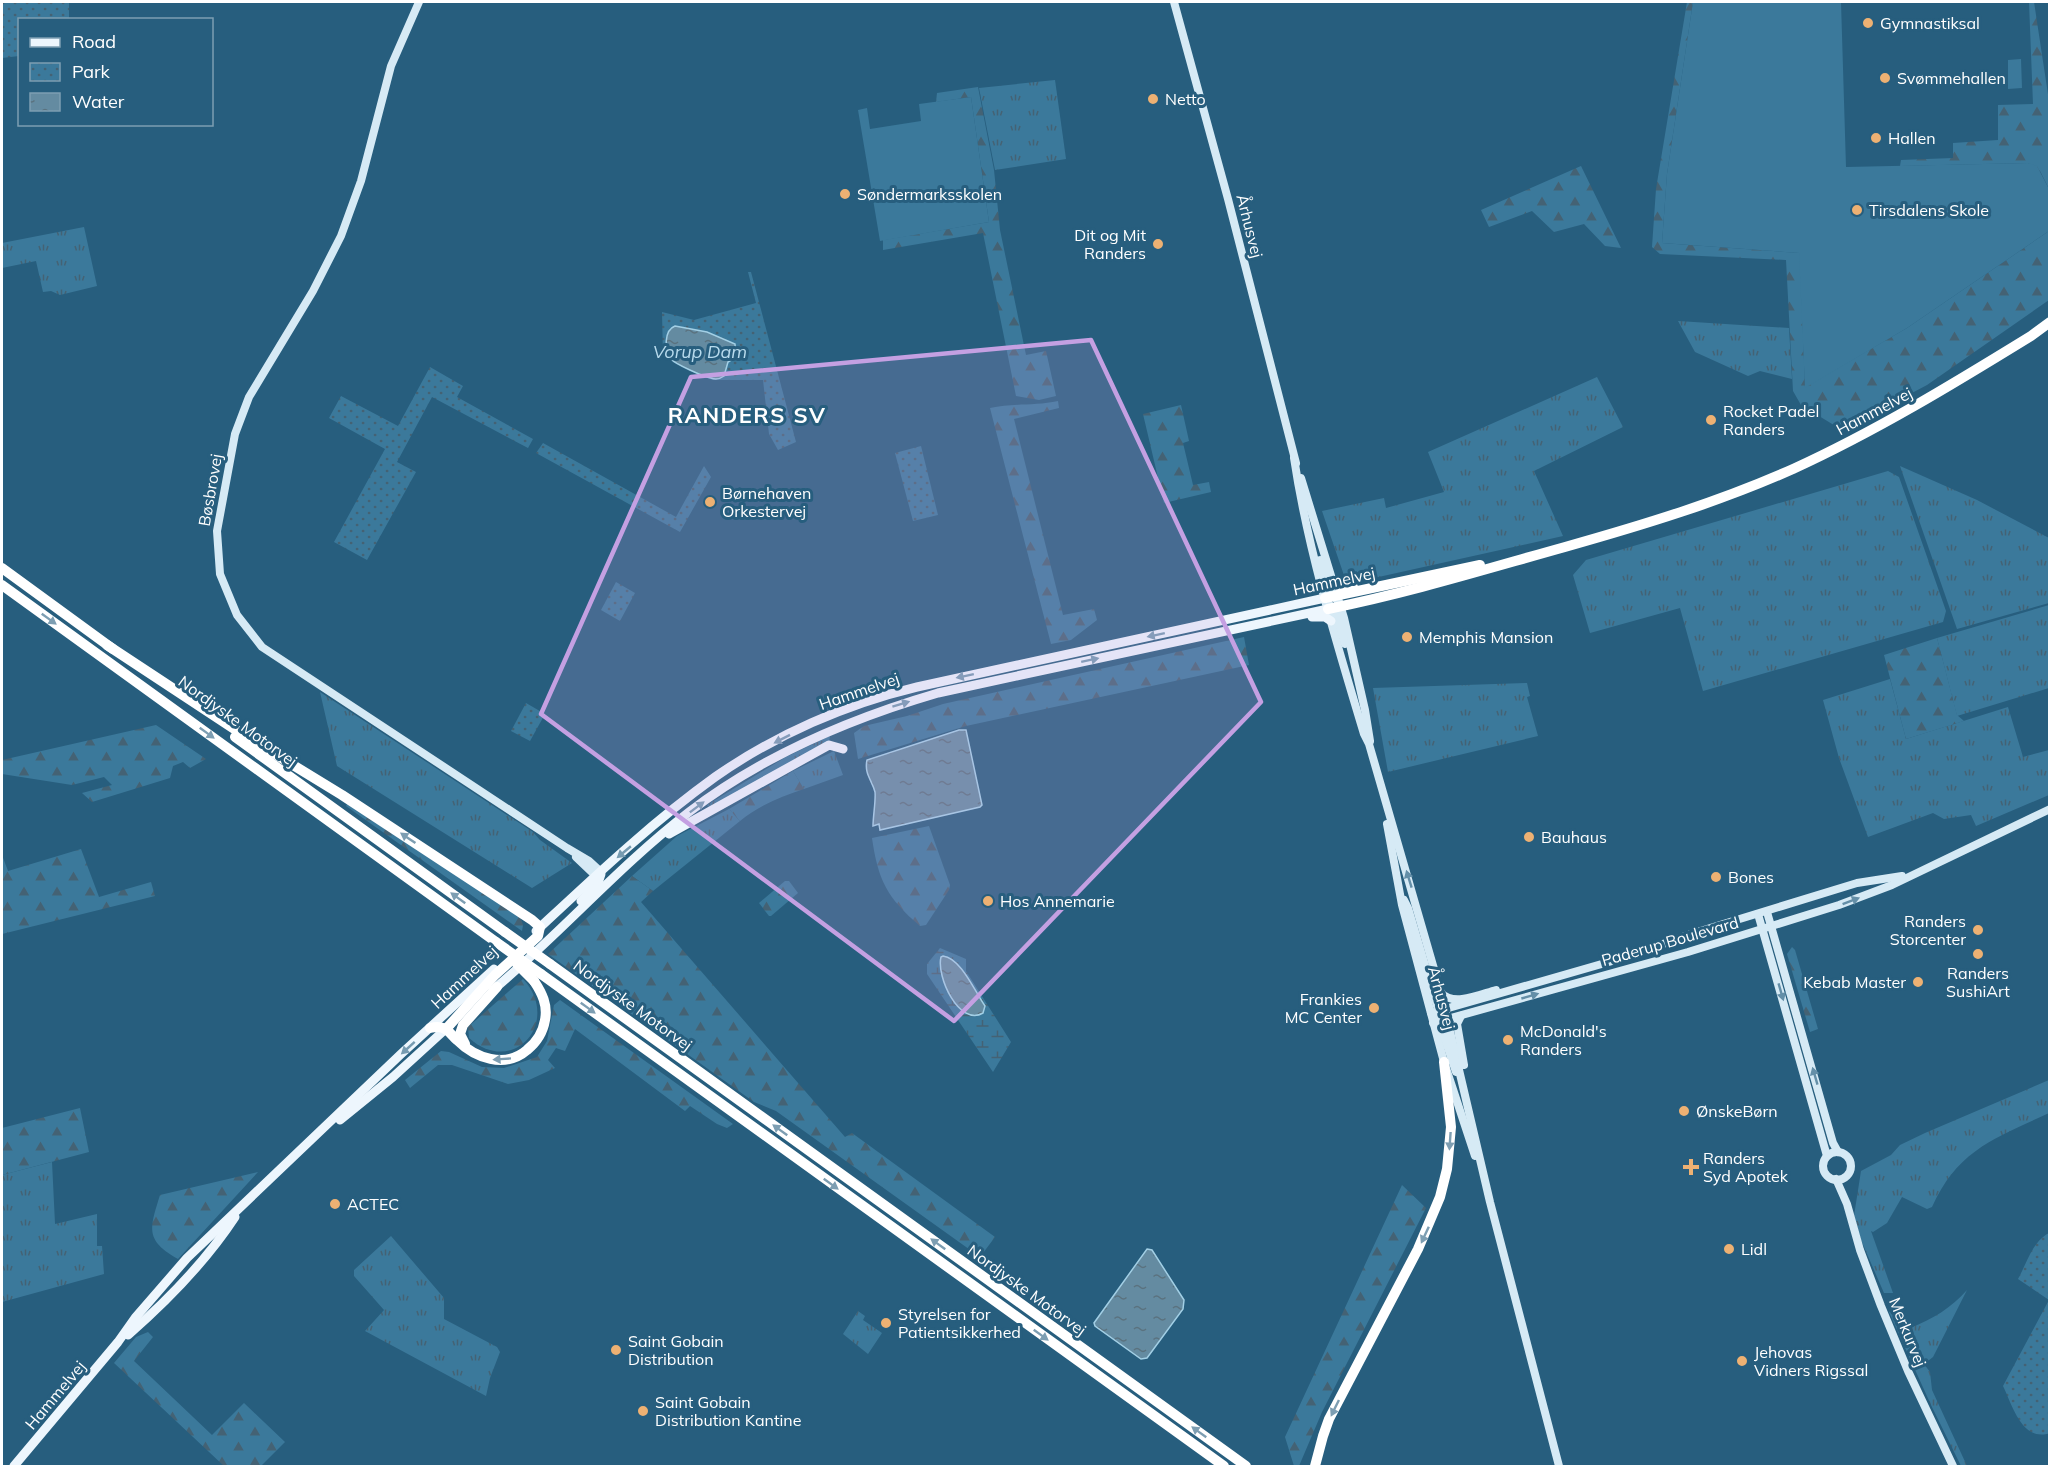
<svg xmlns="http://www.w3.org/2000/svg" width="2051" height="1468" font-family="Mulish,sans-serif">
	<defs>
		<pattern id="grass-tufts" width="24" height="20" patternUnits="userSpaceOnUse" patternTransform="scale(1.5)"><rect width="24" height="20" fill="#3b799b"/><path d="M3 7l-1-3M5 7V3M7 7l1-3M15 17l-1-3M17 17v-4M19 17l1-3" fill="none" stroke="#446274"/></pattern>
		<pattern id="forest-firs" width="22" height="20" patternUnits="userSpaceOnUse" patternTransform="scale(1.5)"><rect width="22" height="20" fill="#3b799b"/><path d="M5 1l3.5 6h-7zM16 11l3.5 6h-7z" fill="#446274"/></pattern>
		<pattern id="wetland-marsh" width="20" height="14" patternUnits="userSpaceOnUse" patternTransform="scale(1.5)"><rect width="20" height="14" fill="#3b799b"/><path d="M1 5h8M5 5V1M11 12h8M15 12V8" fill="none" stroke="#446274"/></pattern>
		<pattern id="park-dots" width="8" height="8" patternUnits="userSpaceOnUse" patternTransform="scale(1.5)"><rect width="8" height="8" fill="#3b799b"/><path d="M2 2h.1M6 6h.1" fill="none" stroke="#446274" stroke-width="1.8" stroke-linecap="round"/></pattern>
		<pattern id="water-ripples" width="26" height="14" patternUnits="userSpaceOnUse" patternTransform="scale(1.5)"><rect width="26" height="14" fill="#648ba1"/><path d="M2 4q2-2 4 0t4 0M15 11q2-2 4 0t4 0" fill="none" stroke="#5a727f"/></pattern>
	</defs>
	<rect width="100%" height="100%" fill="#275e7e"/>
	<g fill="url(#grass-tufts)">
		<path d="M1055,80L1066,159L995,170L979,88Z"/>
		<path d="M84,227L97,286L60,295L51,291L43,292L36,261L2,268V243Z"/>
		<path d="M1678,321L1789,328L1792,379L1760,371L1748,376L1695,352Z"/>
		<path d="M1597,377L1623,427L1534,471L1563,536L1347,584L1322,511L1384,498L1386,508L1444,492L1428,452Z"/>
		<path d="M1900,466L1977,500L2049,538V603L1957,629Z"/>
		<path d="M1888,471L1899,477L1946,611L1943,622L1703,691L1680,608L1590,633L1573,575L1586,560Z"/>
		<path d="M2049,605V688L1957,716L1937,638Z"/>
		<path d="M1890,679L1906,739L2008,707L2023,757L2049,750V795L1976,826L1971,815L1944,819L1933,813L1868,837L1839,758L1823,700Z"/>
		<path d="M1527,683L1530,696L1527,697L1538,736L1388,772L1373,688Z"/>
		<path d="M320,692L533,832L540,840L572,863L532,888L337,766Z"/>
		<path d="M830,736L829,742L710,808L707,805L786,757Z"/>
		<path d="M834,751L843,775L804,789L793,771Z"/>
		<path d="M729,809L740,821L653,891L632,876L677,836Z"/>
		<path d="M2049,1080V1113C1996,1138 1958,1149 1932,1207L1927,1209L1902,1197L1887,1223L1873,1232L1871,1231L1893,1293H1884L1861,1240L1854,1216L1861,1171L1891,1155L1900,1145L1925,1133Z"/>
		<path d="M52,1162L55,1224L97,1214V1246H102L104,1274L2,1302V1175Z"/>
		<path d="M391,1236L444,1298V1319L497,1347L500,1352L490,1378L486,1396L365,1331L384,1310L354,1276V1270Z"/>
		<path d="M1967,1290L1933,1357L1924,1364L1930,1372L1932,1390L1967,1466H1961L1931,1405L1889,1312L1901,1306L1910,1328C1933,1319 1951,1308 1967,1290Z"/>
		<path d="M858,1311L865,1316L863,1320L882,1333L868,1354L843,1334Z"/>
	</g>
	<g fill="url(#forest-firs)">
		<path d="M1687,2H1693L1667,174L1662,243L1800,253L1805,387L1907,328L2049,231V300L1927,385L1842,430L1801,405L1793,391L1786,260L1660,254L1652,247L1656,189Z"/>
		<path d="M2029,2H2034L2049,101V189L2040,171L2028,163L1900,166L1901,160L1953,158V143L1998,140V105L2033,104Z"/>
		<path d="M978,87L994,170L1000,230L1026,355L1046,351L1056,396L1039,400L1016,396L983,233L883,250V240L989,222L971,97L936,102L937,93Z"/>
		<path d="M1581,166L1621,248L1605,246L1584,224L1554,232L1532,211L1489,227L1481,210Z"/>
		<path d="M1058,401L1059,408L1014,419L1063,615L1094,609L1097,620L1071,640L1051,644L990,408C1013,403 1035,406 1058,401Z"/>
		<path d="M1181,405L1189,441L1183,443L1193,485L1209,482L1211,492L1164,503L1143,414Z"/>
		<path d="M1244,637L1249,665L966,726L858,759L854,733L864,726L907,716L943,704Z"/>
		<path d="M1937,638L1957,715L1964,721L1906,739L1884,655Z"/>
		<path d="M156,725L206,759L190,768L183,762L173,766L170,778L92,802L82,793L112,785L104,777L72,785L2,774V760Z"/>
		<path d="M793,771L804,789C781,797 759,805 740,821L729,809Z"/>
		<path d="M347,804L520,917L523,925L522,931L346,806Z"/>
		<path d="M929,826L950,885L949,890L926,925L920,926C887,898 878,880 872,838Z"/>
		<path d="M81,849L99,897L151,882L155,896L2,934V855L8,871Z"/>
		<path d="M632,876L653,891L641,902L845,1137L852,1133L995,1237L980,1257L776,1111L754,1102L548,954Z"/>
		<path d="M785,881H789L798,893L771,916H769L759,903Z"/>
		<path d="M1792,947L1795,950L1818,1029L1810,1032L1787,954Z"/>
		<path d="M523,979C562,1021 514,1078 469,1038L468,1027Z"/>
		<path d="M560,1000L733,1124L727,1128L717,1124L690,1106L685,1111L575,1029L565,1051L556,1048L548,1060L555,1068L529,1080L508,1084L452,1065H438L410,1088L405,1080L441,1051L449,1052L482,1067L504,1068L537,1057L547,1041L554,1005Z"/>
		<path d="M80,1108L89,1152L2,1175V1128Z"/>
		<path d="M258,1172L178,1259C144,1240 150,1228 160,1195Z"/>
		<path d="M1402,1185L1426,1208L1322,1412L1299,1466H1294L1285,1437Z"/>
		<path d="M148,1332L153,1337L134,1361L212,1435L244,1403L285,1442L261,1466H224L114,1363L136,1337Z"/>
	</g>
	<path fill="url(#wetland-marsh)" d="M940,948L966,959V971L1011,1042L993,1072L927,974V964Z"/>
	<g fill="url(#park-dots)">
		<path d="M2,2H69V19L20,20L19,56L2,58Z"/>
		<path d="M748,272H751L796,442L778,450L769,434L763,380H712L663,356L662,312L694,320L756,303Z"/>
		<path d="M430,367L463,386L457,397L533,439L528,448L432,397L397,462L416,472L367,560L334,542L385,449L329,418L341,396L398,426Z"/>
		<path d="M543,443L676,517L704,466L711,477L680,532L536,453Z"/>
		<path d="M921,446L938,515L913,521L895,453Z"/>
		<path d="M616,582L635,593L620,621L601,610Z"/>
		<path d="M526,703L545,714L530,741L511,731Z"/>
		<path d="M2049,1233L2050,1433C2022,1443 2012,1404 2003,1386L2049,1300L2018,1279C2027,1263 2032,1242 2049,1233Z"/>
	</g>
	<g fill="#3b799b">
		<path d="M1693,2H1841L1846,167L2028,163L2037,166L2049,189V231L1907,328L1805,388L1799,253L1662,243L1667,174Z"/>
		<path d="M2021,59L2022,88L2008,89V60Z"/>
		<path d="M971,97L989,222L880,241L858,110L867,108L870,129L921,121L919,104Z"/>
	</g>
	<g fill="url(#water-ripples)" stroke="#a2cfe5" stroke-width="1.5">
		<path d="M675,326L707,332L735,344L736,357L728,362L724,376C720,379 716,380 711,378C704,377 675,364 671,359C664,351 664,330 675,326Z"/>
		<path d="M959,730H966L982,805L980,807L880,830L879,824L873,826C873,817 876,799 875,792C872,780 864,774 867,760Z"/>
		<path d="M943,956C961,958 975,992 985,1006L983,1013C959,1027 936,976 941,957Z"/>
		<path d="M1147,1249L1152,1250L1184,1300L1183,1309L1147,1358L1141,1359L1095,1326L1094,1323Z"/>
	</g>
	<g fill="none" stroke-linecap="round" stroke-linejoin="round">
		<g stroke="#d6eaf5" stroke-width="8">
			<path d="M419,2L391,66L361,181L341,236L313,291L249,397L235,434L217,531L220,574L237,615L262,647L567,848L589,861L601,872"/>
			<path d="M1174,2L1228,199L1296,463"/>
			<path d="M1294,458C1308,551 1337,644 1364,734L1369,744L1441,993L1490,1202L1559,1466"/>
			<path d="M1301,478L1344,618L1365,710L1370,741"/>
			<path d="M1320,560L1330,592L1337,600"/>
			<path d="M1329,604L1336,615L1345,644"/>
			<path d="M1387,824L1402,905L1444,1062L1475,1156"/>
			<path d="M576,857L596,876"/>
			<path d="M1404,900L1408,908L1437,1006L1441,1013"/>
			<path d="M1767,912L1833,1143L1838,1152"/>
			<path d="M1758,914L1827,1156"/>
			<path d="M1441,993C1454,1007 1481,994 1496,990"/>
			<path d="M1431,1013L1626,957L1694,933L1857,883L1902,876"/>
			<path d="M1461,1016L1457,1024L1464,1065"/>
			<path d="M1435,1017L1441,1027L1456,1072"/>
			<path d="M1433,1023L1688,952L1839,905L1892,885L2050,809"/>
			<circle cx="1837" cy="1166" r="14"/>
			<path d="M1836,1179L1847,1204L1860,1250L1881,1306L1908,1371L1953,1466"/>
		</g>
		<g stroke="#edf6fd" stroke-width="9">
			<path d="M1312,617H1325L1331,621"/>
			<path d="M669,834L829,745L843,749"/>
			<path d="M581,901L598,883L601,874"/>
			<path d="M536,931C593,878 651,823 715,777C775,735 846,704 917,687L1325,598"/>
			<path d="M493,990C561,933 619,866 689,812C762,756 849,719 938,693L1328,609"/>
			<path d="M340,1120L393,1077L450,1025"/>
			<path d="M128,1335C167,1301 206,1261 235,1217"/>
			<path d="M14,1466L118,1342L135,1318L187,1258L401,1054L494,969"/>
		</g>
		<g stroke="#fff" stroke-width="10">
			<path d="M2,568L113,649"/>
			<path d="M1335,583L1341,588L1353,587"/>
			<path d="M2,585L496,942"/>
			<path d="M1325,598L1480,565"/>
			<path d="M1328,609C1408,593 1486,569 1565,547C1643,525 1719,502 1793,469C1876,431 1953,384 2031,336L2050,322"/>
			<path d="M107,645L239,732L342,795L532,920L540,927L538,936L495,975L446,1029"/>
			<path d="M235,737L505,932"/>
			<path d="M550,964L1246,1466"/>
			<path d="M541,974L1224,1466"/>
			<path d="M430,1028C434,1027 439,1026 443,1028C449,1030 452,1036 457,1040C475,1058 505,1069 527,1050C537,1042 543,1032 545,1020C548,1005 542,993 534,981"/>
			<path d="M465,1044L460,1034L463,1025L497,987"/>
			<path d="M1315,1466L1323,1436L1329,1419L1418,1249L1440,1197L1447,1169L1451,1127L1444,1062"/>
		</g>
		<g stroke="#fff" stroke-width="10">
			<path d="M505,932L550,964"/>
			<path d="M496,942L541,974"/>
			<path d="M517,964L534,981"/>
		</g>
	</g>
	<defs><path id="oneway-solid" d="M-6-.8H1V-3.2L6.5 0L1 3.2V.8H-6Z" transform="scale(1.5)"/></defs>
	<g fill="#7d9eb2">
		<use href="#oneway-solid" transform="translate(49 619) rotate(36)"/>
		<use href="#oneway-solid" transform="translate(207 733) rotate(36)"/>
		<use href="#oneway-solid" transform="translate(408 838) rotate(-146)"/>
		<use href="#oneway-solid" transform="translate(458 898) rotate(-144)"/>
		<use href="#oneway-solid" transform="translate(588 1008) rotate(36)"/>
		<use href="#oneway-solid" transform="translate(502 1059) rotate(176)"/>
		<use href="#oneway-solid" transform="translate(780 1130) rotate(-144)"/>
		<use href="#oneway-solid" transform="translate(1450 1141) rotate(94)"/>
		<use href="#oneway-solid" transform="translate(831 1184) rotate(36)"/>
		<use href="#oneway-solid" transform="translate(1425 1235) rotate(115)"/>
		<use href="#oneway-solid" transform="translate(938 1244) rotate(-144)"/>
		<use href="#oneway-solid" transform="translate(1041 1335) rotate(36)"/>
		<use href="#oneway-solid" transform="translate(1335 1408) rotate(116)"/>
		<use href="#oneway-solid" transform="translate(1199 1432) rotate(-144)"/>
	</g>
	<g fill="#769bb1">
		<use href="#oneway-solid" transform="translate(1156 635) rotate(168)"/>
		<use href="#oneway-solid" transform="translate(1090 660) rotate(-12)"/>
		<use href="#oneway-solid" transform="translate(965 676) rotate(168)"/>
		<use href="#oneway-solid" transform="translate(901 704) rotate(-17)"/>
		<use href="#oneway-solid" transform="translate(782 739) rotate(153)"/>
		<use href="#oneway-solid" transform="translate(697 807) rotate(-37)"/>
		<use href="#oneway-solid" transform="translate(624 852) rotate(140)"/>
		<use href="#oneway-solid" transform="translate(408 1048) rotate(138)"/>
	</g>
	<g fill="#648fa8">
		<use href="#oneway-solid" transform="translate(1409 879) rotate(-107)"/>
		<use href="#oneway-solid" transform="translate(1851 901) rotate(-21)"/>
		<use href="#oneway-solid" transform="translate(1781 992) rotate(74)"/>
		<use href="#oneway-solid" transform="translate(1530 996) rotate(-16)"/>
		<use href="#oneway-solid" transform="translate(1815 1076) rotate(-106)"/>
	</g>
	<path fill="#c4a0e2" fill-opacity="0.2" stroke="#c4a0e2" stroke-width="4.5" stroke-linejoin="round" d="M1091,340L1261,702L954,1021L541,714L691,377Z"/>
	<g fill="#edb173" stroke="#275e7e" stroke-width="2">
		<circle cx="1868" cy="23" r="6"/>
		<circle cx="1885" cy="78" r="6"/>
		<circle cx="1153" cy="99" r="6"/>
		<circle cx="1876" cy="138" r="6"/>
		<circle cx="845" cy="194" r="6"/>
		<circle cx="1857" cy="210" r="6"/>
		<circle cx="1158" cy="244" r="6"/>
		<circle cx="1711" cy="420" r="6"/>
		<circle cx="710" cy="502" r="6"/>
		<circle cx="1407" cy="637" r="6"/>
		<circle cx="1529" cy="837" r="6"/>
		<circle cx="1716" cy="877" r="6"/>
		<circle cx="988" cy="901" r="6"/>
		<circle cx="1978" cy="930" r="6"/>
		<circle cx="1978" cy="954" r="6"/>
		<circle cx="1918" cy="982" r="6"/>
		<circle cx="1374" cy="1008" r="6"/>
		<circle cx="1508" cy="1040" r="6"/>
		<circle cx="1684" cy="1111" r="6"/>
		<path d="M1688 1158h6v6h6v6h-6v6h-6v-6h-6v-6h6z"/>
		<circle cx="335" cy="1204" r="6"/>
		<circle cx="1729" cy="1249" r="6"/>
		<circle cx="886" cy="1323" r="6"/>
		<circle cx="616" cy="1350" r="6"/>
		<circle cx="1742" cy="1361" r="6"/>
		<circle cx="643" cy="1411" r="6"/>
	</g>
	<g text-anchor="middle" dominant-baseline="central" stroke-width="6" stroke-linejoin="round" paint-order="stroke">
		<g font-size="16" fill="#fff" stroke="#275e7e" text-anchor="start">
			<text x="1880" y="23">Gymnastiksal</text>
			<text x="1897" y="78">Svømmehallen</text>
			<text x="1165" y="99">Netto</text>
			<text x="1888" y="138">Hallen</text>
			<text x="857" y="194">Søndermarksskolen</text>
			<text x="1869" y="210">Tirsdalens Skole</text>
			<text x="1146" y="235" text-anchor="end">Dit og Mit<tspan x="1146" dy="18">Randers</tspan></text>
			<text x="1723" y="411">Rocket Padel<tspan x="1723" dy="18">Randers</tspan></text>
			<text x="722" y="493">Børnehaven<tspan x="722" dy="18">Orkestervej</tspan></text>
			<text x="1419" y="637">Memphis Mansion</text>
			<text x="1541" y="837">Bauhaus</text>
			<text x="1728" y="877">Bones</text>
			<text x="1000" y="901">Hos Annemarie</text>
			<text x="1966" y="921" text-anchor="end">Randers<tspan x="1966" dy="18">Storcenter</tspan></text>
			<text x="1978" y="973" text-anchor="middle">Randers<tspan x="1978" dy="18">SushiArt</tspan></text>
			<text x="1906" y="982" text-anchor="end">Kebab Master</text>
			<text x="1362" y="999" text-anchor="end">Frankies<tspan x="1362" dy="18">MC Center</tspan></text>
			<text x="1520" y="1031">McDonald's<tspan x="1520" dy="18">Randers</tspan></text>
			<text x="1696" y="1111">ØnskeBørn</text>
			<text x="1703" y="1158">Randers<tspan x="1703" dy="18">Syd Apotek</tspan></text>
			<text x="347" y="1204">ACTEC</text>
			<text x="1741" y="1249">Lidl</text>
			<text x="898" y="1314">Styrelsen for<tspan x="898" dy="18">Patientsikkerhed</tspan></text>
			<text x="628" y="1341">Saint Gobain<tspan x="628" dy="18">Distribution</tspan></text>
			<text x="1754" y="1352">Jehovas<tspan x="1754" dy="18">Vidners Rigssal</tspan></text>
			<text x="655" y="1402">Saint Gobain<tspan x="655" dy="18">Distribution Kantine</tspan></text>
		</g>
		<g font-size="16" fill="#fff" stroke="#275e7e">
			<text transform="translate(1250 226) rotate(76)">Århusvej</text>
			<text transform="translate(1874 411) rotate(-28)">Hammelvej</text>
			<text transform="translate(210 490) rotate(-80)">Bøsbrovej</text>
			<text transform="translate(1334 581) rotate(-12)">Hammelvej</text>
			<text transform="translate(859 691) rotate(-19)">Hammelvej</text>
			<text transform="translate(238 721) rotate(36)">Nordjyske Motorvej</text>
			<text transform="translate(1670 941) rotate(-16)">Paderup Boulevard</text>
			<text transform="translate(464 977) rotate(-43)">Hammelvej</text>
			<text transform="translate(1442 998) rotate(75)">Århusvej</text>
			<text transform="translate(633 1005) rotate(36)">Nordjyske Motorvej</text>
			<text transform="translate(1027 1290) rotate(36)">Nordjyske Motorvej</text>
			<text transform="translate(1908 1332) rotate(68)">Merkurvej</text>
			<text transform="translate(55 1395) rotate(-50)">Hammelvej</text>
		</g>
		<g font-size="18" font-style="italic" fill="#b8dbed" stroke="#275e7e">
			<text x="700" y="351">Vorup Dam</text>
		</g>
		<g font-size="22" font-weight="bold" letter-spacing="1.5" fill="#fff" stroke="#275e7e">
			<text x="747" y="415">RANDERS SV</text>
		</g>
	</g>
	<rect width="2051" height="1468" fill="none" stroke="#ffffff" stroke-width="6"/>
	<rect x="18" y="18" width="195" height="108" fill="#275e7e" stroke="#7d9eb2" stroke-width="1.5"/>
	<rect x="30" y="38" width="30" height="9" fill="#edf6fd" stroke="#7d9eb2" stroke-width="1.5"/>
	<text x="72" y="48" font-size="18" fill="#ffffff">Road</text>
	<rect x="30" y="63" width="30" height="18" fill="url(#park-dots)" stroke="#7d9eb2" stroke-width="1.5"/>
	<text x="72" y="78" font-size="18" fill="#ffffff">Park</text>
	<rect x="30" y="93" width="30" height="18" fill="url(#water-ripples)" stroke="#7d9eb2" stroke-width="1.5"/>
	<text x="72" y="108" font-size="18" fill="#ffffff">Water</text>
</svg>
